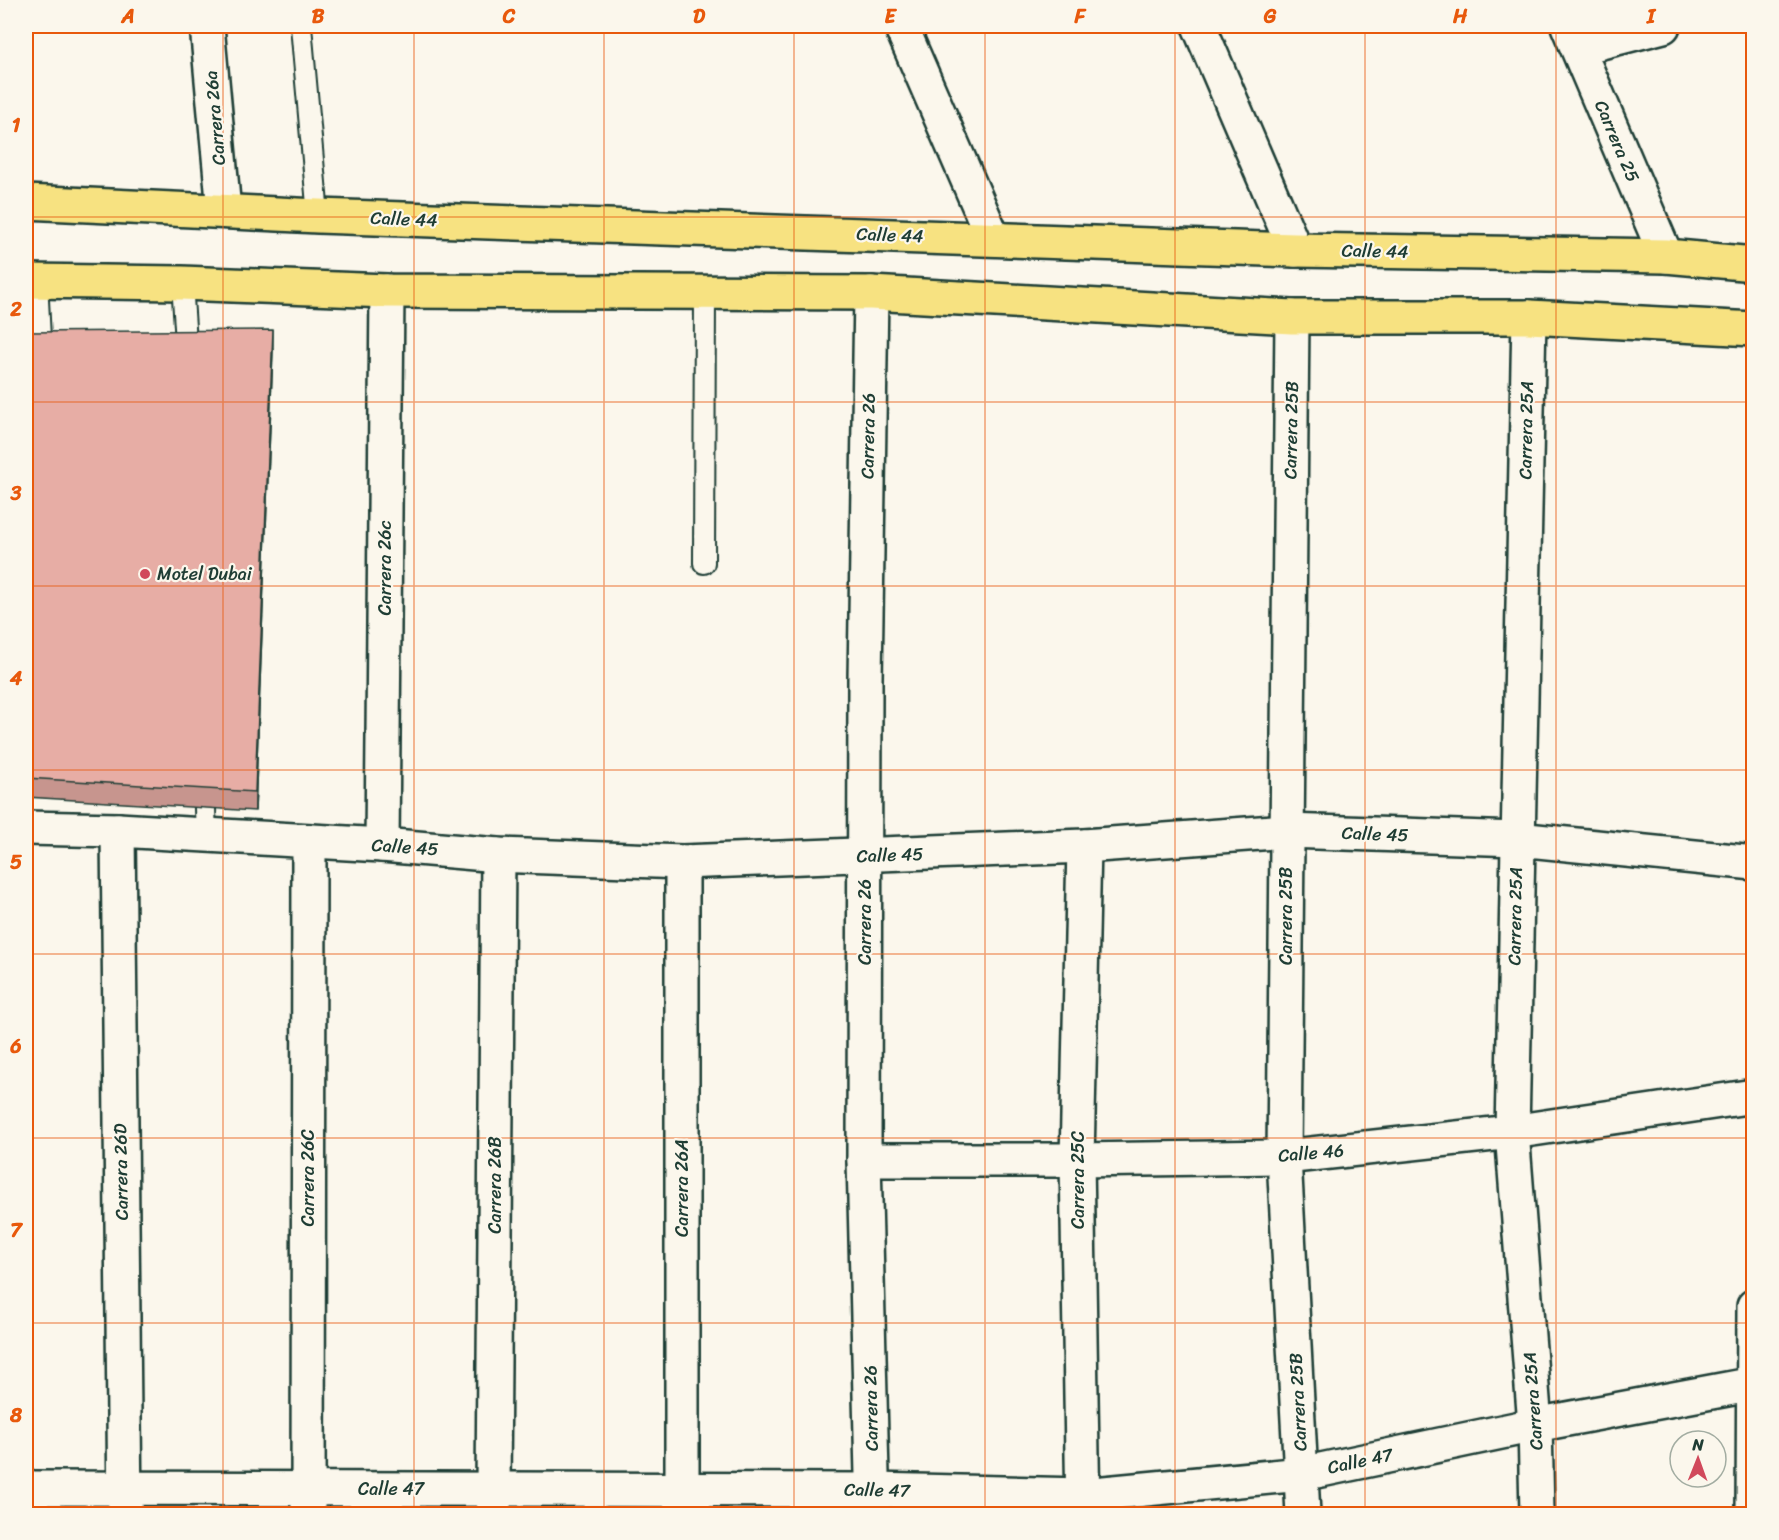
<svg xmlns="http://www.w3.org/2000/svg" width="1779" height="1540" font-family="Sriracha,sans-serif">
	<rect width="100%" height="100%" fill="#fbf7ec"/>
	<filter id="ink" filterUnits="userSpaceOnUse"><feTurbulence type="fractalNoise" baseFrequency=".0167" numOctaves="2"/><feDisplacementMap in="SourceGraphic" scale="12" xChannelSelector="R" yChannelSelector="G"/><feConvolveMatrix kernelMatrix="1 2 1 2 8 2 1 2 1" color-interpolation-filters="sRGB"/></filter>
	<g filter="url(#ink)">
		<g fill="none" stroke-linecap="round" stroke-linejoin="round">
			<defs>
				<g id="lane">
					<path d="M301,26L318,216"/>
					<path d="M37,281L41,357"/>
					<path d="M182,283L187,357"/>
					<path d="M704,563L705,291"/>
					<path d="M204,782L206,836"/>
				</g>
				<g id="street">
					<path d="M207,26L224,211"/>
					<path d="M901,26L993,238"/>
					<path d="M1199,26L1295,250"/>
					<path d="M1568,26L1666,256"/>
					<path d="M1578,48L1663,26"/>
					<path d="M871,293L865,680L864,1160L873,1514"/>
					<path d="M1292,317L1284,1157L1303,1514"/>
					<path d="M1529,317L1512,1132L1535,1425L1537,1514"/>
					<path d="M26,828L118,830L382,845L498,855L682,862L1084,846L1287,831L1517,839L1754,863"/>
					<path d="M118,830L125,1514"/>
					<path d="M382,845L387,291"/>
					<path d="M864,1160H1077L1284,1157L1512,1132L1754,1096"/>
					<path d="M26,1488L873,1490L1083,1495L1302,1474L1535,1425L1754,1384"/>
					<path d="M308,1514L309,842"/>
					<path d="M494,1514L493,1489L498,855"/>
					<path d="M682,1514V862"/>
					<path d="M1083,1514L1077,1160L1084,846"/>
					<path d="M1753,1514L1754,1306"/>
				</g>
				<g id="primary">
					<path d="M26,202L318,216L1295,250L1666,256L1754,264"/>
					<path d="M26,281L182,283L387,291L871,293L1292,317H1529L1754,329"/>
				</g>
			</defs>
			<use href="#lane" stroke="#1f3d34" stroke-width="24"/>
			<use href="#street" stroke="#1f3d34" stroke-width="38"/>
			<use href="#primary" stroke="#1f3d34" stroke-width="38"/>
			<use href="#lane" stroke="#fbf7ec" stroke-width="20"/>
			<use href="#street" stroke="#fbf7ec" stroke-width="33"/>
			<use href="#primary" stroke="#f7e281" stroke-width="33"/>
		</g>
		<path fill="#c7958e" stroke="#1f3d34" stroke-width="1.5" d="M26,332L273,349L255,811L26,797Z"/>
		<path fill="#a27974" stroke="#1f3d34" stroke-width="1.5" d="M273,330V349L255,811V792Z"/>
		<path fill="#e7ada5" stroke="#1f3d34" stroke-width="1.5" d="M273,330L255,792L26,778V332Z"/>
	</g>
	<path fill="none" stroke="#e8590c" stroke-width="1.5" stroke-opacity="0.55" d="M223,26V1514M414,26V1514M604,26V1514M794,26V1514M985,26V1514M1175,26V1514M1365,26V1514M1556,26V1514M26,217H1754M26,402H1754M26,586H1754M26,770H1754M26,954H1754M26,1138H1754M26,1323H1754"/>
	<circle fill="#d1495b" stroke="#fbf7ec" stroke-width="2" cx="145" cy="574" r="6"/>
	<g text-anchor="middle" dominant-baseline="central" stroke-width="4.5" stroke-linejoin="round" paint-order="stroke">
		<g font-size="18" fill="#1f3d34" stroke="#fbf7ec">
			<text transform="translate(215 118) rotate(-95)">Carrera 26a</text>
			<text transform="translate(1617 141) rotate(67)">Carrera 25</text>
			<text transform="translate(404 219) rotate(2)">Calle 44</text>
			<text transform="translate(890 235) rotate(2)">Calle 44</text>
			<text transform="translate(1375 251) rotate(1)">Calle 44</text>
			<text transform="translate(1291 430) rotate(-89)">Carrera 25B</text>
			<text transform="translate(1526 430) rotate(-89)">Carrera 25A</text>
			<text transform="translate(868 436) rotate(-89)">Carrera 26</text>
			<text transform="translate(385 568) rotate(-90)">Carrera 26c</text>
			<text transform="translate(1375 834) rotate(2)">Calle 45</text>
			<text transform="translate(405 847) rotate(4)">Calle 45</text>
			<text transform="translate(890 855) rotate(-2)">Calle 45</text>
			<text transform="translate(1286 916) rotate(-90)">Carrera 25B</text>
			<text transform="translate(1515 916) rotate(-89)">Carrera 25A</text>
			<text transform="translate(865 922) rotate(-90)">Carrera 26</text>
			<text transform="translate(1311 1153) rotate(-5)">Calle 46</text>
			<text transform="translate(121 1172) rotate(-91)">Carrera 26D</text>
			<text transform="translate(308 1178) rotate(-90)">Carrera 26C</text>
			<text transform="translate(1078 1180) rotate(-90)">Carrera 25C</text>
			<text transform="translate(495 1185) rotate(-90)">Carrera 26B</text>
			<text transform="translate(682 1188) rotate(-90)">Carrera 26A</text>
			<text transform="translate(1533 1401) rotate(-94)">Carrera 25A</text>
			<text transform="translate(1298 1402) rotate(-93)">Carrera 25B</text>
			<text transform="translate(871 1408) rotate(-91)">Carrera 26</text>
			<text transform="translate(1360 1461) rotate(-12)">Calle 47</text>
			<text x="391" y="1489">Calle 47</text>
			<text transform="translate(877 1490) rotate(1)">Calle 47</text>
		</g>
		<g font-size="18" fill="#1f3d34" stroke="#fbf7ec" text-anchor="start">
			<text x="157" y="574">Motel Dubai</text>
		</g>
	</g>
	<rect width="1779" height="1540" fill="none" stroke="#fbf7ec" stroke-width="66"/>
	<g transform="translate(1698 1459) rotate(1)"><circle r="28" fill="#fbf7ec" stroke="#a3ada2" stroke-width="1.5"/>
	<path d="M0-4.5L10 22L0 15L-10 22Z" fill="#d1495b"/>
	<text y="-9" font-size="16" font-weight="bold" text-anchor="middle" fill="#1f3d34">N</text>
	</g>
	<rect x="33" y="33" width="1713" height="1474" fill="none" stroke="#e8590c" stroke-width="2"/>
	<g font-size="20" text-anchor="middle" font-weight="bold" fill="#e8590c">
		<text x="128" y="23">A</text>
		<text x="318" y="23">B</text>
		<text x="509" y="23">C</text>
		<text x="699" y="23">D</text>
		<text x="890" y="23">E</text>
		<text x="1080" y="23">F</text>
		<text x="1270" y="23">G</text>
		<text x="1460" y="23">H</text>
		<text x="1651" y="23">I</text>
		<text x="16" y="132">1</text>
		<text x="16" y="316">2</text>
		<text x="16" y="500">3</text>
		<text x="16" y="685">4</text>
		<text x="16" y="869">5</text>
		<text x="16" y="1053">6</text>
		<text x="16" y="1237">7</text>
		<text x="16" y="1422">8</text>
	</g>
</svg>
